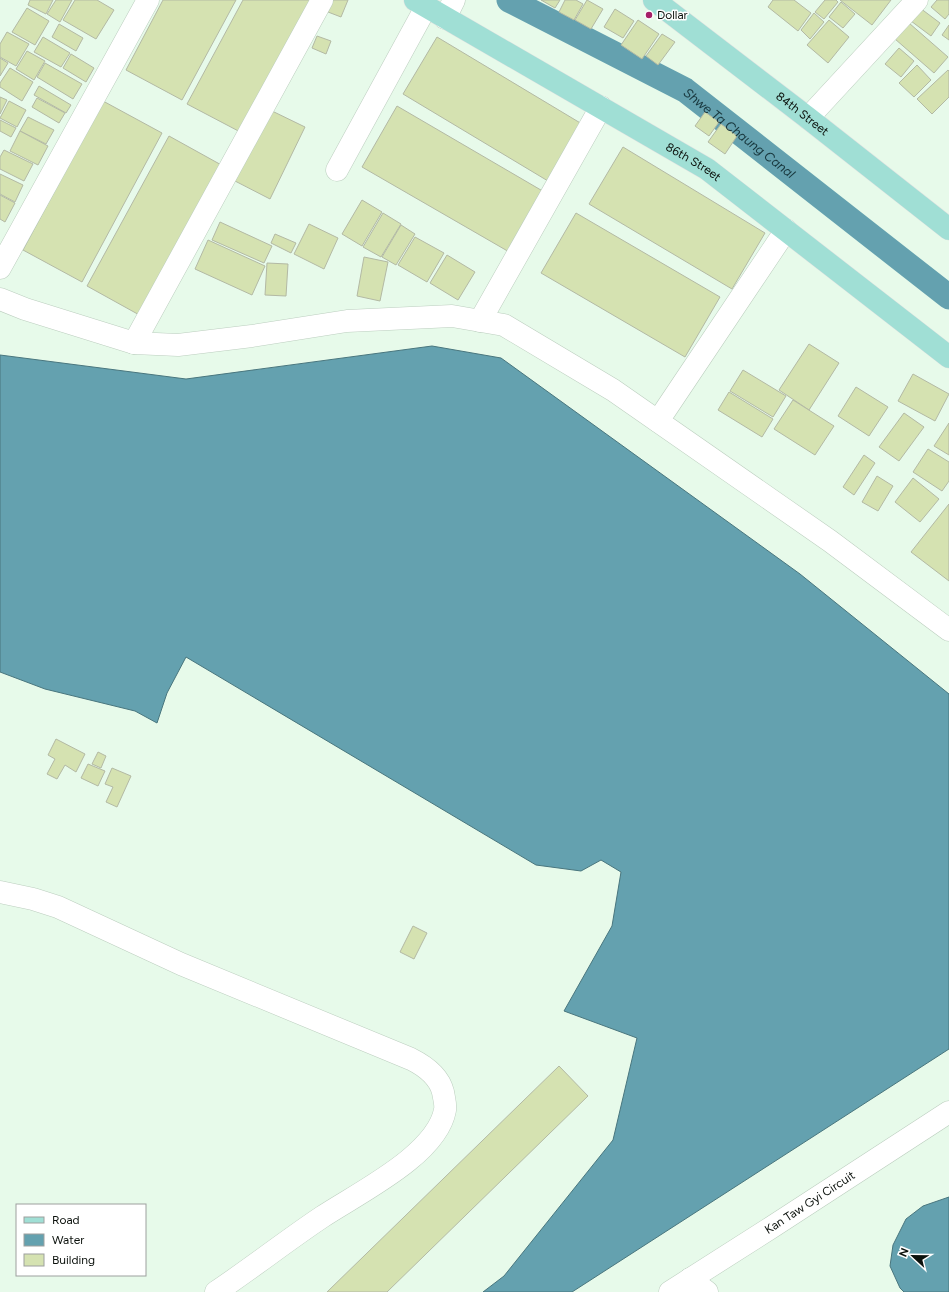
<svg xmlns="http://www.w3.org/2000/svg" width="949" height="1292" font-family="Figtree,sans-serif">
	<rect width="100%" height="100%" fill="#e7faea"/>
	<g fill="#64a1af" stroke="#49767e">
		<path d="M432,346L501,358L800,574L949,694V1049L572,1292H483L504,1276L613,1140L637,1038L564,1011L612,926L621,872L601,860L581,871L536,865L186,657L167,693L157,723L135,711L45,689L0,672V355L186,379Z"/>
		<path d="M949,1197V1292H904L900,1288L890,1266L893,1245L906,1219L923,1206Z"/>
	</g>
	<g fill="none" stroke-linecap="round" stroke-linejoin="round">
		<path stroke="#64a1af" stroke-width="25" id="s1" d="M509,0L685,90L949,297"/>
	</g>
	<g fill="#d5e2b1" stroke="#b3b9a4">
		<path d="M30,0H53L46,14L28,5Z"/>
		<path d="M56,0H72L60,22L47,14Z"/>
		<path d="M75,0H97L114,10L96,39L63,20Z"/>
		<path d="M163,0H236L182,100L126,70Z"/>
		<path d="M243,0H319L246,135L187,104Z"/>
		<path d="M333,0H348L341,17L328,12Z"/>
		<path d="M541,0H560L555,8Z"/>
		<path d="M565,0H576L583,4L574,20L559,12Z"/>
		<path d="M587,0L603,9L591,29L575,20Z"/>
		<path d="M773,0H794L811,13L798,31L768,7Z"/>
		<path d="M825,0H836L838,2L824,19L815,12Z"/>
		<path d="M840,0H891L872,25Z"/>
		<path d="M937,0H949V14L945,19L931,7Z"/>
		<path d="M841,2L855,14L843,28L829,17Z"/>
		<path d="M27,8L49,21L35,45L12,32Z"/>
		<path d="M920,8L940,23L931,36L911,21Z"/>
		<path d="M615,9L634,21L623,38L604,27Z"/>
		<path d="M814,13L824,22L810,39L801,30Z"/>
		<path d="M638,20L659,34L642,59L621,45Z"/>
		<path d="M829,20L849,37L828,63L807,45Z"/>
		<path d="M909,23L948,57L934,73L895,39Z"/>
		<path d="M59,24L83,38L76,51L52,37Z"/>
		<path d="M949,25V40L942,35Z"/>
		<path d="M7,32L29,44L16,66L0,57V44Z"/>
		<path d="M662,34L675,42L658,65L646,56Z"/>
		<path d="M317,36L331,41L326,54L312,48Z"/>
		<path d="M43,37L70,53L61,67L34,52Z"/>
		<path d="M437,37L582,124L548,181L403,94Z"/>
		<path d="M899,48L914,61L901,77L885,64Z"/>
		<path d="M27,51L45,61L34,80L16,69Z"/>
		<path d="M71,54L94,68L86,82L63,68Z"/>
		<path d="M0,58L8,63L0,76Z"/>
		<path d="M45,63L82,84L73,99L37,77Z"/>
		<path d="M917,65L931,80L914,97L899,83Z"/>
		<path d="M10,68L33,82L22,101L0,87V83Z"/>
		<path d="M948,70L949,71V97L932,114L917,99Z"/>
		<path d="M39,86L71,105L66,113L34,95Z"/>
		<path d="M0,97L7,100L0,114Z"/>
		<path d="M37,98L65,113L59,123L32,107Z"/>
		<path d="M9,101L26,110L17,127L0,118Z"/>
		<path d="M103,101L162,133L82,282L23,250Z"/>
		<path d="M397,106L546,193L511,253L362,167Z"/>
		<path d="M270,110L305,127L270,199L235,181Z"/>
		<path d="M705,112L719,122L709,136L695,126Z"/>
		<path d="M28,117L54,130L46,144L20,131Z"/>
		<path d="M0,120L16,128L11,137L0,131Z"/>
		<path d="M721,124L737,136L725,154L708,142Z"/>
		<path d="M20,131L48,146L38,165L10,151Z"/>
		<path d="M169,136L225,167L143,317L87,286Z"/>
		<path d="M623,147L765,233L732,289L589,204Z"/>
		<path d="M4,150L33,164L24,181L0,169V157Z"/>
		<path d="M0,174L23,185L15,202L0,194Z"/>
		<path d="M0,195L15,203L5,222L0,219Z"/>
		<path d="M362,200L382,212L362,246L342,234Z"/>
		<path d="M383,213L401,224L381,257L363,247Z"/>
		<path d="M576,213L720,297L685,357L541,273Z"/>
		<path d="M220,222L272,246L264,263L212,240Z"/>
		<path d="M309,224L338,238L324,269L294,254Z"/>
		<path d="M401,225L415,234L396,265L382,257Z"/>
		<path d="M275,234L296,243L291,253L271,243Z"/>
		<path d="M415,237L444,253L427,282L398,265Z"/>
		<path d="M208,240L265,266L252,295L195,269Z"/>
		<path d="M447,255L475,272L458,300L430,283Z"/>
		<path d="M364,257L388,262L380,301L357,296Z"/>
		<path d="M267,263L288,264L286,296L265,295Z"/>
		<path d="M809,344L839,363L809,410L779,390Z"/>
		<path d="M743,370L786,396L773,417L730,391Z"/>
		<path d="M913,374L949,394L935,421L898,401Z"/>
		<path d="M856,387L888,407L869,436L838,416Z"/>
		<path d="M729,392L773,419L762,437L718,410Z"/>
		<path d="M793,400L834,426L815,455L774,429Z"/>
		<path d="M904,413L924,427L899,461L879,447Z"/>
		<path d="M949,423V455L934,446Z"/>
		<path d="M928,449L949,462V481L942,491L913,472Z"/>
		<path d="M864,455L875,463L854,495L843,487Z"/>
		<path d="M877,476L893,486L878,511L862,502Z"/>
		<path d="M913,478L939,499L920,522L895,502Z"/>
		<path d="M949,504V581L911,552Z"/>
		<path d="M56,739L85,754L76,772L65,765L57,779L47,774L55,759L48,755Z"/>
		<path d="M98,752L106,756L101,768L92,764Z"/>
		<path d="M88,764L105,771L98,786L81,778Z"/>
		<path d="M112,768L131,776L117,807L106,802L113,787L105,784Z"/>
		<path d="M413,926L427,933L414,959L400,952Z"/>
		<path d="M559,1066L588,1096L387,1292H327Z"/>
	</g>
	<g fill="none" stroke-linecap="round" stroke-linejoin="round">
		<defs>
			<g id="minor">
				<path d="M445,18L454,0"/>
				<path d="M808,118L917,0"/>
				<path d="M337,170L426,7"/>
				<path d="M0,268L148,0"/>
				<path d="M0,299L25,309L134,343L178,345L252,336L347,321L452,316L504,325L613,390L830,541L949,630"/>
				<path d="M480,321L601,107"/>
				<path d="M134,343L322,0"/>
				<path d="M658,421L786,230"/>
				<path d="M0,892L33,899L58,907L181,964L411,1059C425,1066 439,1076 443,1092C444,1098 446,1105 445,1110C437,1155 358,1193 322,1217C286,1241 252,1268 216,1292"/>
				<path d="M690,1279L707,1292"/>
				<path id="s2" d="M670,1292L772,1227L949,1112"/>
			</g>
			<g id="major">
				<path id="s3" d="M415,0L707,169L949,357"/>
				<path id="s4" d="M654,0L808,118L949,229"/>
			</g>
		</defs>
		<use href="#minor" stroke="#bccebf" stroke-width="23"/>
		<use href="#major" stroke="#e2e2e2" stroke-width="23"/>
		<use href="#minor" stroke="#fff" stroke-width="22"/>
		<use href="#major" stroke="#a0dfd5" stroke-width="22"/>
	</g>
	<circle fill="#a51f68" stroke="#fff" stroke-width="1.5" cx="649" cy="15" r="4"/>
	<g text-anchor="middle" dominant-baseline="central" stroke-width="3" stroke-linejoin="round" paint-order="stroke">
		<g font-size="12" fill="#0b110c" stroke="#fff" text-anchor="start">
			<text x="657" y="15">Dollar</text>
		</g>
		<g font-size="12" fill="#0b110c" stroke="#fff">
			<text stroke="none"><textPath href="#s4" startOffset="187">84th Street</textPath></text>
			<text stroke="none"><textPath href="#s3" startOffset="322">86th Street</textPath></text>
			<text stroke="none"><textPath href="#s2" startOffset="166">Kan Taw Gyi Circuit</textPath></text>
		</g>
		<g font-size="13" font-style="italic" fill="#18373d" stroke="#fff">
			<text stroke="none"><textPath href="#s1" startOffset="267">Shwe Ta Chaung Canal</textPath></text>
		</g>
	</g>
	<rect x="16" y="1204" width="130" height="72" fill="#ffffff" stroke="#9da09e"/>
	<rect x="24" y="1217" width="20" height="6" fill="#a0dfd5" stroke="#9da09e"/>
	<text x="52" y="1224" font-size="12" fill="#0b110c">Road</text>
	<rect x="24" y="1234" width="20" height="12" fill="#64a1af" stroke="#9da09e"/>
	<text x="52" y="1244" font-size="12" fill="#0b110c">Water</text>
	<rect x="24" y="1254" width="20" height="12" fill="#d5e2b1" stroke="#9da09e"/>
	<text x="52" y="1264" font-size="12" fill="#0b110c">Building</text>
	<g transform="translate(913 1256) rotate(292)" stroke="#ffffff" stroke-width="3" paint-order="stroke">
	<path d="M0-3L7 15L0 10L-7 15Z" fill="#0b110c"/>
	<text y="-6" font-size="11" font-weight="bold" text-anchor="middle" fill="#0b110c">N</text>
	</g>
</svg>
